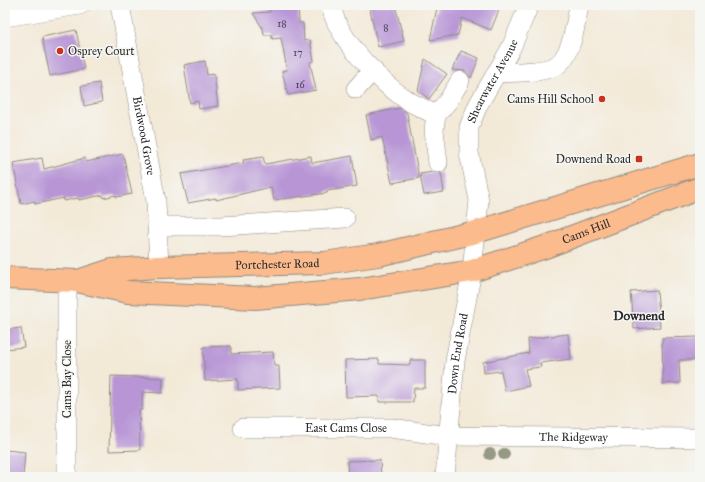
<svg xmlns="http://www.w3.org/2000/svg" width="705" height="482" font-family="'IM FELL Great Primer',serif">
	<rect width="100%" height="100%" fill="#f6f6f2"/>
	<filter id="ink" filterUnits="userSpaceOnUse"><feTurbulence type="fractalNoise" baseFrequency=".025" numOctaves="2"/><feDisplacementMap in="SourceGraphic" scale="8" xChannelSelector="R" yChannelSelector="G"/><feConvolveMatrix kernelMatrix="1 2 1 2 8 2 1 2 1" color-interpolation-filters="sRGB"/></filter>
	<filter id="wash" filterUnits="userSpaceOnUse"><feTurbulence type="fractalNoise" baseFrequency=".012" numOctaves="4" result="noise"/><feDisplacementMap in="SourceGraphic" scale="16" xChannelSelector="R" yChannelSelector="G"/><feGaussianBlur stdDeviation="0.9" result="paint"/><feColorMatrix in="noise" values="0 0 0 0 0 0 0 0 0 0 0 0 0 0 0 0 0 1.4 0 .05"/><feComposite in="paint" operator="in"/></filter>
	<g filter="url(#wash)">
		<rect width="100%" height="100%" fill="#f3e9d7"/>
		<g id="blocks">
			<g fill="#b896d6">
				<path d="M270,5H298L299,23H303L304,41L310,40L314,61L310,62L316,90L288,95L282,71L287,70L281,38L272,39V35H264L263,29L253,13L270,12Z"/>
				<path d="M369,5H395L404,41L378,47Z"/>
				<path d="M430,5H501L491,30L462,18L458,35L430,40L437,8Z"/>
				<path d="M76,30L84,69L50,76L42,37Z"/>
				<path d="M461,51L479,58L471,78L465,71L452,70Z"/>
				<path d="M425,59L447,74L429,99L418,91Z"/>
				<path d="M205,61L207,75L214,74L218,106L199,109L198,101L190,103L184,65Z"/>
				<path d="M99,83L102,102L84,106L81,86Z"/>
				<path d="M400,108L407,113L419,178L392,183L382,137L371,140L366,115Z"/>
				<path d="M123,154L132,194L116,197V195L103,198V195L79,200L78,198L64,201V198L35,204V201L21,204L13,163L42,158L44,169L85,158L86,162Z"/>
				<path d="M311,156L312,163L352,156L357,186L327,191V193L274,200L271,187L216,200V198L188,203L181,174L244,163L243,160L263,157L265,164Z"/>
				<path d="M433,172L441,173L444,192L424,195L420,174Z"/>
				<path d="M657,290L660,327L634,329L631,292Z"/>
				<path d="M21,328L24,347L5,349V330Z"/>
				<path d="M568,334L571,359L540,363L541,367L525,369L529,386L505,391L501,371L484,373L483,362L529,353L528,339Z"/>
				<path d="M698,337L699,360H679L680,383L663,384L662,338Z"/>
				<path d="M231,346V354L273,352L274,366H279L280,388L238,390V379L205,381L203,347Z"/>
				<path d="M379,359V364L410,365V360H425V388H414L413,402H379V396L346,397L345,360Z"/>
				<path d="M111,376L163,378L162,393L142,392V410H139L140,450L109,451Z"/>
				<path d="M6,450L25,452L23,477H5Z"/>
				<path d="M380,460L381,477H348L347,461Z"/>
			</g>
		</g>
	</g>
	<g filter="url(#ink)">
		<use href="#blocks" fill-opacity="0" stroke="#8f8a81" stroke-width="1"/>
		<g fill="none" stroke-linecap="round" stroke-linejoin="round">
			<defs>
				<g id="minor">
					<path id="s1" d="M120,5L156,201L159,267"/>
					<path d="M331,5C336,38 383,86 412,103C420,107 428,111 436,115"/>
					<path d="M5,17L80,5"/>
					<path d="M496,73C511,72 546,73 557,65C572,55 576,22 579,5"/>
					<path d="M356,89L373,70"/>
					<path d="M438,163L434,130L436,115L448,101L460,81"/>
					<path d="M157,226H221L345,218"/>
					<path id="s2" d="M243,428H391L447,436L700,438"/>
					<path d="M67,477V281"/>
					<path id="s3" d="M445,477L455,361L472,271L479,200L469,153V127L478,105L511,48L529,5"/>
				</g>
				<g id="major">
					<path id="s4" d="M5,278L77,281L128,292L255,298L360,289L472,271L548,246L700,188"/>
					<path id="s5" d="M78,281L112,270L159,267L324,263L378,255L476,232L700,164"/>
				</g>
			</defs>
			<use href="#minor" stroke="#8f8a81" stroke-width="20"/>
			<use href="#major" stroke="#8f8a81" stroke-width="24"/>
			<use href="#minor" stroke="#fff" stroke-width="19"/>
			<use href="#major" stroke="#fbbb8c" stroke-width="22"/>
		</g>
		<g fill="#969a85">
			<circle cx="490" cy="454" r="6"/>
			<circle cx="504" cy="454" r="6"/>
		</g>
	</g>
	<g fill="#c8321e" stroke="#f6f6f2" stroke-width="1.5">
		<circle cx="60" cy="51" r="4"/>
		<circle cx="602" cy="99" r="4"/>
		<rect x="635" y="155" width="8" height="8" rx="2"/>
	</g>
	<g text-anchor="middle" dominant-baseline="central" stroke-width="3" stroke-linejoin="round" paint-order="stroke">
		<g font-size="10" fill="#4e4656">
			<text x="282" y="24">18</text>
			<text x="386" y="28">8</text>
			<text x="298" y="53">17</text>
			<text x="300" y="85">16</text>
		</g>
		<g font-size="12" fill="#2b2b2b" stroke="#f6f6f2" text-anchor="end">
			<text x="68" y="51" text-anchor="start">Osprey Court</text>
			<text x="594" y="99">Cams Hill School</text>
			<text x="631" y="159">Downend Road</text>
		</g>
		<g font-size="12" fill="#2b2b2b" stroke="#f6f6f2">
			<text stroke="none"><textPath href="#s3" startOffset="405">Shearwater Avenue</textPath></text>
			<text stroke="none"><textPath href="#s1" startOffset="133">Birdwood Grove</textPath></text>
			<text stroke="none"><textPath href="#s4" startOffset="591">Cams Hill</textPath></text>
			<text stroke="none"><textPath href="#s5" startOffset="201">Portchester Road</textPath></text>
			<text stroke="none"><textPath href="#s3" startOffset="124">Down End Road</textPath></text>
			<text transform="translate(67 379) rotate(-90)">Cams Bay Close</text>
			<text stroke="none"><textPath href="#s2" startOffset="103">East Cams Close</textPath></text>
			<text stroke="none"><textPath href="#s2" startOffset="331">The Ridgeway</textPath></text>
		</g>
		<g font-size="13" font-weight="bold" fill="#2b2b2b" stroke="#f6f6f2">
			<text x="639" y="316">Downend</text>
		</g>
	</g>
	<rect width="705" height="482" fill="none" stroke="#f6f6f2" stroke-width="20"/>
</svg>
